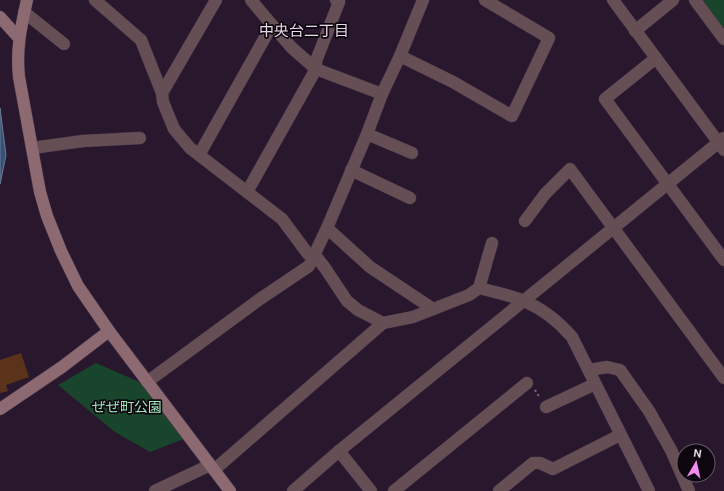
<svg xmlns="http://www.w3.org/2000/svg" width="724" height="491" font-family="'DM Sans','Noto Sans JP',sans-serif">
	<rect width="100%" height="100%" fill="#29172d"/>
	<g fill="#19452d">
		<path d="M702,0H724V28Z"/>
		<path d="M96,363L144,384L186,438L150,452L115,432L58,385Z"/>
	</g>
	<path fill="#385176" stroke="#6c7a98" d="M0,108L6,155L0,184Z"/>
	<path fill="#5b331b" d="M21,353L29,377L6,385L8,391L0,393V360Z"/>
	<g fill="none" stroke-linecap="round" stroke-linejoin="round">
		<defs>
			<g id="street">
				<path d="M95,0L141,40L162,93L163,102L174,129L190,148L282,219L308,254L315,255L325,268L347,301L358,310L383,323L413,317L469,295L479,288C494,292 510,295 524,301C543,309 559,322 572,337L649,491"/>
				<path d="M613,0L724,150"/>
				<path d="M695,0L724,39"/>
				<path d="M24,12L64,44"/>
				<path d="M272,25L292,48L316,69L382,94"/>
				<path d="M635,31L673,0"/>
				<path d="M400,56L453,82L512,116L549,38L485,0"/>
				<path d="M656,58L605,99L724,260"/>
				<path d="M162,93L216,0"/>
				<path d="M367,134L412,153"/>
				<path d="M32,148L83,141L140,138"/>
				<path d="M199,155L272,25L251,0"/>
				<path d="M351,170L410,198"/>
				<path d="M247,192L316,69V61L339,2L336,0"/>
				<path d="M525,221L545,194L570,169L724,378"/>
				<path d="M327,228L370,267L433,309"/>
				<path d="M479,288L492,243"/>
				<path d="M589,370L607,367L620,370L649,411L671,450L689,491"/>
				<path d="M147,382L260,299L309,266L327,228L367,134L382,94L400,56L423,0"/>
				<path d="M546,407L595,384"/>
				<path d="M339,451L371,491"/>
				<path d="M214,470L383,323"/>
				<path d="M155,491L210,465"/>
				<path d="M293,491L339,451L724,138"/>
				<path d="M394,491L527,383"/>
				<path d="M499,491L533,463H540L553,469L620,435"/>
			</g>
			<g id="secondary">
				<path d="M27,0C21,27 16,49 19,77L40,192L47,216L61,251L78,286L109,331L230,491"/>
				<path d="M0,17L19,38"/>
				<path d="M0,409L62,367L109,331"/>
			</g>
		</defs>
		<use href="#street" stroke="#433247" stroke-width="13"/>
		<use href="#secondary" stroke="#433247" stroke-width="13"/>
		<path stroke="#7b6b7e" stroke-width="2" stroke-dasharray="2 3" stroke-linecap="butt" d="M535,390L540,398"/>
		<use href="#street" stroke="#654f54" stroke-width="12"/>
		<use href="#secondary" stroke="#8d6a71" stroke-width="12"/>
	</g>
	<g text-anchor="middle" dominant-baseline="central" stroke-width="3.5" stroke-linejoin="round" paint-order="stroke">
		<g font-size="14" fill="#9de7b9" stroke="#0d060f">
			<text x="127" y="407">ぜぜ町公園</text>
		</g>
		<g font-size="15" fill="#e5d9e8" stroke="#0d060f">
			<text x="304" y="31">中央台二丁目</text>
		</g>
	</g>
	<g transform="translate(696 463) rotate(9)"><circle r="19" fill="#0d060f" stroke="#635a66"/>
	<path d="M0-3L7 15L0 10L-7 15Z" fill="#f389f1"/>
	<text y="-6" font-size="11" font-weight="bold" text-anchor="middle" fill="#e5d9e8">N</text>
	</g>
</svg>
